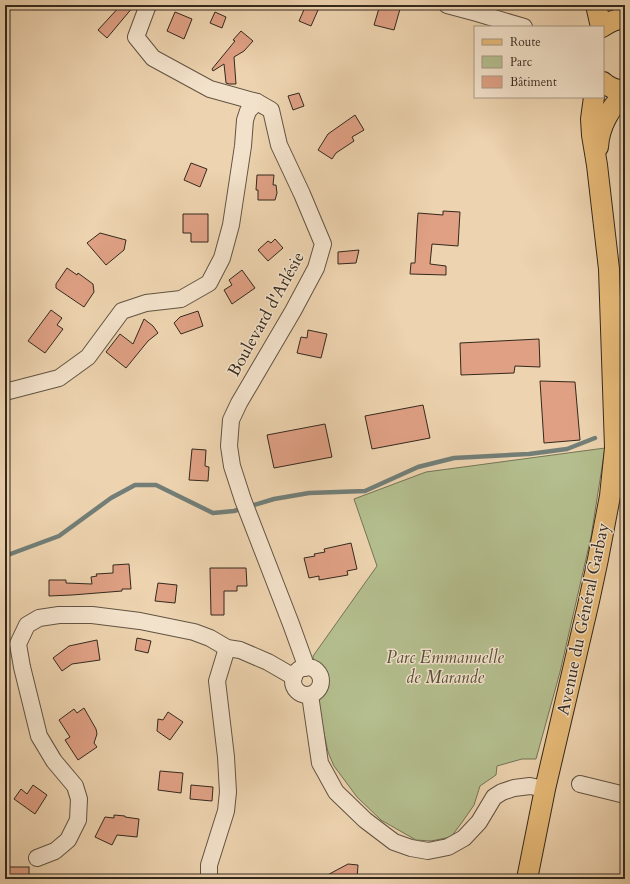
<svg xmlns="http://www.w3.org/2000/svg" width="630" height="884" font-family="Cardo,serif">
	<rect width="100%" height="100%" fill="#edd3af"/>
	<filter id="stains"><feTurbulence type="fractalNoise" baseFrequency=".005" numOctaves="4"/><feColorMatrix values="0 0 0 0 .2 0 0 0 0 .09 0 0 0 0 .02 0 0 0 .5 -.17"/></filter>
	<radialGradient id="worn" r=".72"><stop offset=".6" stop-color="#630" stop-opacity="0"/><stop offset="1" stop-color="#630" stop-opacity=".3"/></radialGradient>
	<path fill="#b4be8e" stroke="#747456" d="M605,448L591,537L560,672L536,759H522L497,766L496,775L480,786L474,805L463,821L451,837L431,841L416,840L381,820L357,797L334,766L328,752L321,719L313,656L377,566L354,499L426,472Z"/>
	<g fill="none" stroke-linecap="round" stroke-linejoin="round">
		<path stroke="#727e77" stroke-width="4.5" d="M5,556L59,536L111,498L135,485H156L213,513L234,511L274,499L309,493L365,491L418,467L454,458L529,454L567,449L595,438"/>
	</g>
	<g fill="#dfa084" stroke="#34291d">
		<path d="M121,5H131L133,7L107,38L98,30Z"/>
		<path d="M306,5L318,10L311,26L299,21Z"/>
		<path d="M380,5H386L400,9L394,30L374,25Z"/>
		<path d="M175,12L192,19L184,39L167,31Z"/>
		<path d="M215,12L226,17L222,28L210,23Z"/>
		<path d="M241,31L253,41L244,51L234,57L236,84H229L226,83L224,64L213,71L212,69L235,41L233,40Z"/>
		<path d="M299,93L304,106L293,110L288,96Z"/>
		<path d="M355,115L364,130L352,137L354,141L336,153L332,159L318,150L328,134Z"/>
		<path d="M191,163L207,169L200,187L184,180Z"/>
		<path d="M257,175H274L273,185H276L277,193L275,200H258V190H256Z"/>
		<path d="M443,211L460,212L458,246L432,244L430,264L446,266V275L410,274L411,263H415L417,227L418,213L443,215Z"/>
		<path d="M183,214H208V242H191V233H183Z"/>
		<path d="M100,233L126,240L124,250L106,265L87,243Z"/>
		<path d="M275,239L283,248L268,261L258,250L268,241L271,243Z"/>
		<path d="M359,250L356,263L338,264V252Z"/>
		<path d="M67,268L77,275L78,273L93,284L94,292L84,307L56,288V284Z"/>
		<path d="M242,270L255,288L232,304L224,290L232,285L229,280Z"/>
		<path d="M51,310L62,318L57,325L63,329L45,353L28,341Z"/>
		<path d="M198,311L203,326L181,334L174,323L180,317Z"/>
		<path d="M144,319L153,326L158,333L148,341L126,368L106,352L120,334L133,344Z"/>
		<path d="M308,330L327,334L321,358L297,353L301,337L307,338Z"/>
		<path d="M539,339L540,367L515,366L514,373L461,375L460,343Z"/>
		<path d="M540,381L575,382L580,440L544,443Z"/>
		<path d="M423,405L430,438L372,449L365,416Z"/>
		<path d="M325,424L332,457L274,468L267,435Z"/>
		<path d="M192,449L206,450L205,466L209,467L208,481L189,480Z"/>
		<path d="M351,543L357,569L347,571L348,575L319,580V576L309,578L304,558L315,556L314,554L325,552L324,549Z"/>
		<path d="M129,564L131,589H122V591L72,595L49,596V580H66V583L92,584L91,577L97,576L96,574L113,573V565Z"/>
		<path d="M210,568H246L247,586H237V591H224V615H211Z"/>
		<path d="M158,583L177,585L175,603L155,601Z"/>
		<path d="M137,638L151,641L148,653L135,650Z"/>
		<path d="M97,640L100,660L72,664L62,671L53,658L69,646Z"/>
		<path d="M84,708L96,729L97,734L94,743L97,747L78,760L65,740L70,737L59,720L74,709L77,713Z"/>
		<path d="M168,712L183,722L170,740L157,731L158,719L163,720Z"/>
		<path d="M160,771L183,773L181,793L158,790Z"/>
		<path d="M33,785L47,795L35,814L14,799L21,789L27,794Z"/>
		<path d="M191,785L213,787L212,801L190,799Z"/>
		<path d="M114,815L125,816V817L139,819L137,837L117,835L112,845L95,837L105,817L114,818Z"/>
		<path d="M348,864L358,865L357,879H320Z"/>
		<rect x="5" y="867" width="24" height="12"/>
	</g>
	<g fill="none" stroke-linecap="round" stroke-linejoin="round">
		<defs>
			<g id="minor">
				<path d="M148,5L136,37L153,58L210,89L257,102L271,110L279,145L302,194L323,244L316,268L293,311L239,403L231,420L229,446L232,466L243,500L291,624L304,660L305,668"/>
				<path d="M447,5L477,13L524,27"/>
				<path d="M5,392L59,378L88,357L122,311L146,303L181,299L209,283L222,258L231,225L243,146L245,120L248,111L257,102"/>
				<circle cx="307" cy="681" r="14"/>
				<path d="M310,695L320,763L336,792L365,820L394,842L411,848L428,851L448,847L464,838L479,822L494,797L502,792L514,788L530,786L545,789"/>
				<path d="M580,784L625,795"/>
				<path d="M37,858L55,851L68,840L78,820L79,799L75,786L54,761L39,736L22,667L18,644L27,625L39,618L59,615H92L140,621L194,632L210,638L227,648L240,650L268,662L294,677"/>
				<path d="M209,879V865L226,811L228,792L226,757L217,681L227,648"/>
			</g>
			<g id="major">
				<path d="M596,5L601,27"/>
				<path d="M602,27C609,22 616,19 625,18"/>
				<path d="M603,82C609,88 617,90 625,91"/>
				<path d="M598,147C599,127 610,107 625,94"/>
				<path d="M527,879L545,789L589,601L598,559L610,496L615,448L609,269L597,165L592,135L591,119L594,97"/>
			</g>
		</defs>
		<use href="#minor" stroke="#625442" stroke-width="18"/>
		<use href="#major" stroke="#34291d" stroke-width="22"/>
		<use href="#minor" stroke="#f3e2cb" stroke-width="16"/>
		<use href="#major" stroke="#e6ba78" stroke-width="20"/>
	</g>
	<g text-anchor="middle" dominant-baseline="central" stroke-width="3" stroke-linejoin="round" paint-order="stroke">
		<g font-size="17" fill="#34291d" stroke="#f3e2cb">
			<text transform="translate(266 314) rotate(-61)">Boulevard d'Arlésie</text>
			<text transform="translate(583 619) rotate(-78)">Avenue du Général Garbay</text>
		</g>
		<g font-size="17" font-style="italic" fill="#544e39" stroke="#f3e2cb">
			<text x="445" y="657">Parc Emmanuelle<tspan x="445" dy="20">de Marande</tspan></text>
		</g>
	</g>
	<rect width="630" height="884" fill="none" stroke="#edd3af" stroke-width="20"/>
	<rect x="6" y="6" width="618" height="872" fill="none" stroke="#34291d" stroke-width="2"/>
	<rect x="10" y="10" width="610" height="864" fill="none" stroke="#34291d"/>
	<rect x="474" y="26" width="130" height="72" fill="#f3e2cb" stroke="#a79885"/>
	<rect x="482" y="39" width="20" height="6" fill="#e6ba78" stroke="#a79885"/>
	<text x="510" y="46" font-size="12" fill="#34291d">Route</text>
	<rect x="482" y="56" width="20" height="12" fill="#b4be8e" stroke="#a79885"/>
	<text x="510" y="66" font-size="12" fill="#34291d">Parc</text>
	<rect x="482" y="76" width="20" height="12" fill="#dfa084" stroke="#a79885"/>
	<text x="510" y="86" font-size="12" fill="#34291d">Bâtiment</text>
	<rect width="100%" height="100%" filter="url(#stains)"/>
	<rect width="100%" height="100%" fill="url(#worn)"/>
</svg>
